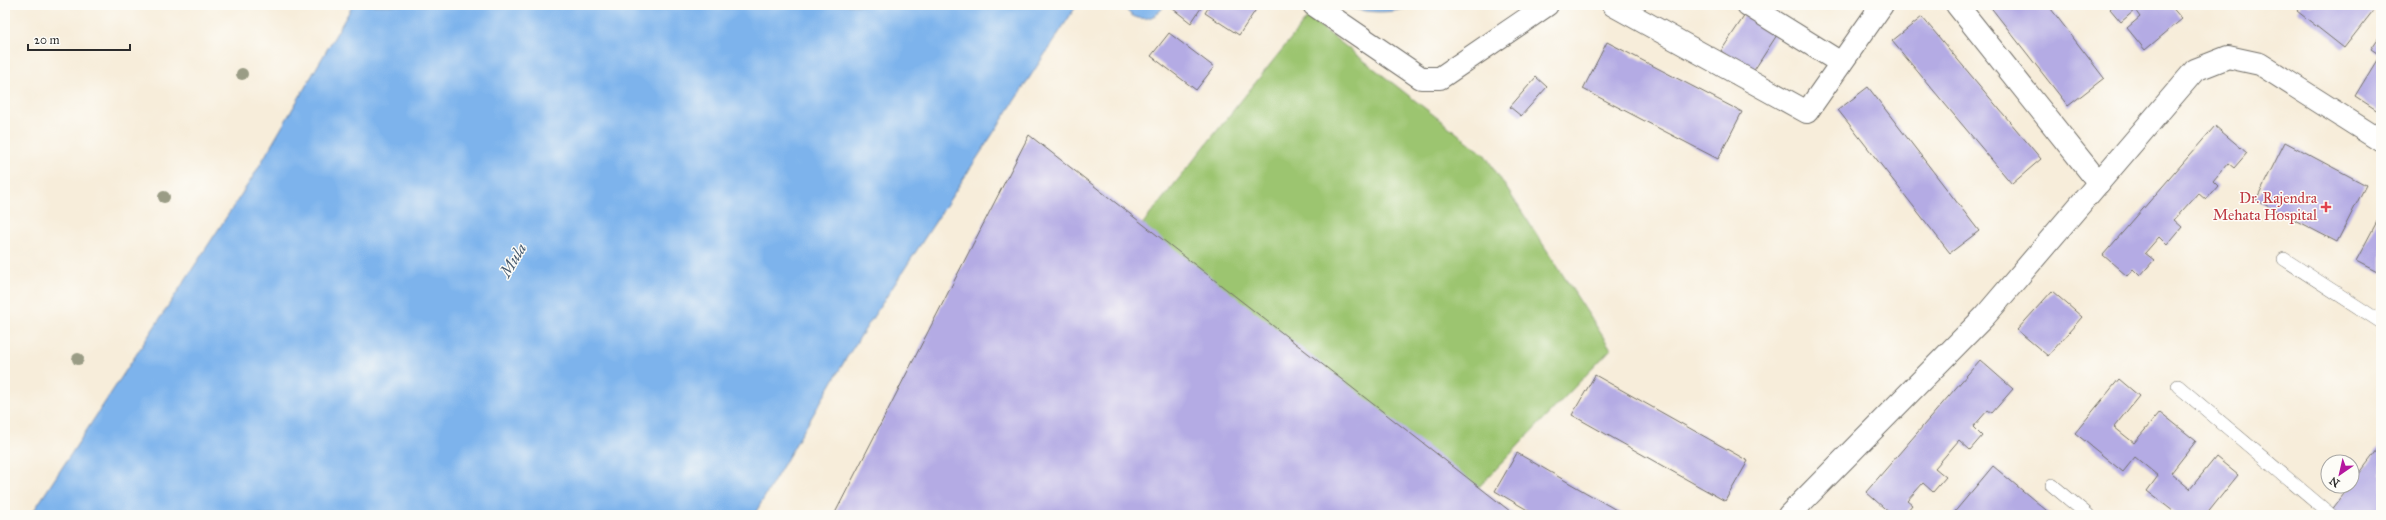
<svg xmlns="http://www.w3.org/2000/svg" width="2386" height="520" font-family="'IM FELL Great Primer',serif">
	<rect width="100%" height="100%" fill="#fdfcf7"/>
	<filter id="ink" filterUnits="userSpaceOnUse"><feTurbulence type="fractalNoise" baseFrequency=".025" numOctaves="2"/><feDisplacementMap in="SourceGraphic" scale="8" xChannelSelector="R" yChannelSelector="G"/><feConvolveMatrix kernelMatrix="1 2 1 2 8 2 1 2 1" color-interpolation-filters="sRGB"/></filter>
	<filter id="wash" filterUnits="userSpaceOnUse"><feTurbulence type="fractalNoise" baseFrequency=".012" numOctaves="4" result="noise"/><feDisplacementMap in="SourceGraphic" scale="16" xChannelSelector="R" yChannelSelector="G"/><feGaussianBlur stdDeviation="0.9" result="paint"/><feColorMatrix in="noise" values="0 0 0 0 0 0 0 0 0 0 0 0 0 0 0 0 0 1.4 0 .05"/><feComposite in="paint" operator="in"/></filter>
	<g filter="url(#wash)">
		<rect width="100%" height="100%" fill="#f7edda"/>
		<path fill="#9cc570" stroke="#64784e" d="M1308,17L1485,155L1611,349L1452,515L1033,361Z"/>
		<g fill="#7db3ec" stroke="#546f8c">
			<path d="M353,5H1077L847,357L754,515H31L254,175Z"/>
			<path d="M1124,5H1164C1156,22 1131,24 1124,5Z"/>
			<path d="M1336,5H1415C1388,16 1364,12 1336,5Z"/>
		</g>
		<g id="blocks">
			<g fill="#b4abe4">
				<path d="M1168,5H1203L1191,23Z"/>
				<path d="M1210,5H1259L1239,35L1205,13Z"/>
				<path d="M1989,5H2048L2104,78L2068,106Z"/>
				<path d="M2114,5H2170L2182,19L2145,50L2127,28L2140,17L2135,10L2121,22L2110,9Z"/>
				<path d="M2301,5H2373L2376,7L2344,48L2297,11Z"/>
				<path d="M1745,15L1777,35L1753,72L1721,51Z"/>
				<path d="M1922,17L2041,159L2012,184L1892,41Z"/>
				<path d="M1169,33L1214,67L1196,90L1151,56Z"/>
				<path d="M2381,34V113L2355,96L2380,55L2371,49Z"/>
				<path d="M1607,42L1742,112L1718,159L1583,89Z"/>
				<path d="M1536,77L1547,87L1521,116L1510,107Z"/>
				<path d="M1868,87L1979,231L1950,253L1838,110Z"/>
				<path d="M2215,126L2247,153L2234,168L2228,163L2213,181L2218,186L2206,200L2198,193L2174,220L2182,227L2167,245L2159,237L2145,253L2154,260L2140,276L2133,269L2127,276L2103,255Z"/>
				<path d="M1029,135L1515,515H834Z"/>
				<path d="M2285,142L2366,185L2337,242L2256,200Z"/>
				<path d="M2381,214V274L2356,261Z"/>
				<path d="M2052,291L2082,317L2048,356L2017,330Z"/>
				<path d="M1980,360L2013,389L1992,413L1988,410L1973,427L1982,436L1970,450L1959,440L1935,468L1946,477L1933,492L1923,483L1907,501L1912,505L1904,515H1892L1866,492Z"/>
				<path d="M1595,375L1748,461L1725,501L1572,415Z"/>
				<path d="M2119,379L2139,396L2114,427L2134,443L2160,412L2196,441L2171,473L2190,489L2216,457L2238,475L2206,515H2188L2185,513L2178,515L2147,491L2158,476L2135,457L2123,472L2075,433Z"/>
				<path d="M2381,445V515H2340L2331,511Z"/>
				<path d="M1517,453L1625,515H1536L1495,491Z"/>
				<path d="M1993,466L2052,515H1952Z"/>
			</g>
		</g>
	</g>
	<g filter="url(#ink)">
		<use href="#blocks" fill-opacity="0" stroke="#726f68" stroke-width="1"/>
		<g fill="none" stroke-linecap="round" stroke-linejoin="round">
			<defs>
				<g id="service">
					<path d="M2284,259L2381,322"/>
					<path d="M2178,386L2331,515"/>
					<path d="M2052,485L2088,515"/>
				</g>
				<g id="minor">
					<path d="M1314,5L1421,78H1440L1547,5"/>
					<path d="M1613,5L1807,112L1882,5"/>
					<path d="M1748,5L1841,63"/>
					<path d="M1957,5L2099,183"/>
					<path d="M1789,515L1985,316L2195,70L2228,57L2260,64L2381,141"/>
				</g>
			</defs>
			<use href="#service" stroke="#726f68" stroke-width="14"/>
			<use href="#minor" stroke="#726f68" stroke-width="24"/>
			<use href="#service" stroke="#fff" stroke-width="13"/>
			<use href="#minor" stroke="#fff" stroke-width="22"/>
		</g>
		<g fill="#9a9c85">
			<circle cx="242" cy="74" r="6"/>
			<circle cx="164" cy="197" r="6"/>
			<circle cx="78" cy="359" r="6"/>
		</g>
	</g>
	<path fill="#e0444e" stroke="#fdfcf7" stroke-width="1.5" d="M2324 201h4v4h4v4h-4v4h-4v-4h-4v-4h4z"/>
	<g text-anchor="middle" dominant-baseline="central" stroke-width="3" stroke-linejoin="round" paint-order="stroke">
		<g font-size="15" fill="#be3a42" stroke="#fdfcf7" text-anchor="end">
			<text x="2317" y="198">Dr. Rajendra<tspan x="2317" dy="17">Mehata Hospital</tspan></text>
		</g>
		<g font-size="16" font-style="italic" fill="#485b6f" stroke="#fdfcf7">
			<text transform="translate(513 260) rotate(-59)">Mula</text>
		</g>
	</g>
	<rect width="2386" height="520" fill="none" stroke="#fdfcf7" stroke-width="20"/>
	<g transform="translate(2340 474) rotate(214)"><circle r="19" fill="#fdfcf7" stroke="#a9a8a5"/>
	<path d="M0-3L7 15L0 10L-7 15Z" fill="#b5179e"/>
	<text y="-6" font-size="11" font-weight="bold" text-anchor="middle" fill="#2b2b2b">N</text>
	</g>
	<path d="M28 44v6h102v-6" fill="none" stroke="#2b2b2b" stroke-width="2"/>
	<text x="34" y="44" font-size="12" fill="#2b2b2b" stroke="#fdfcf7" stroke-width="3" paint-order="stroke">20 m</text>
</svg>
